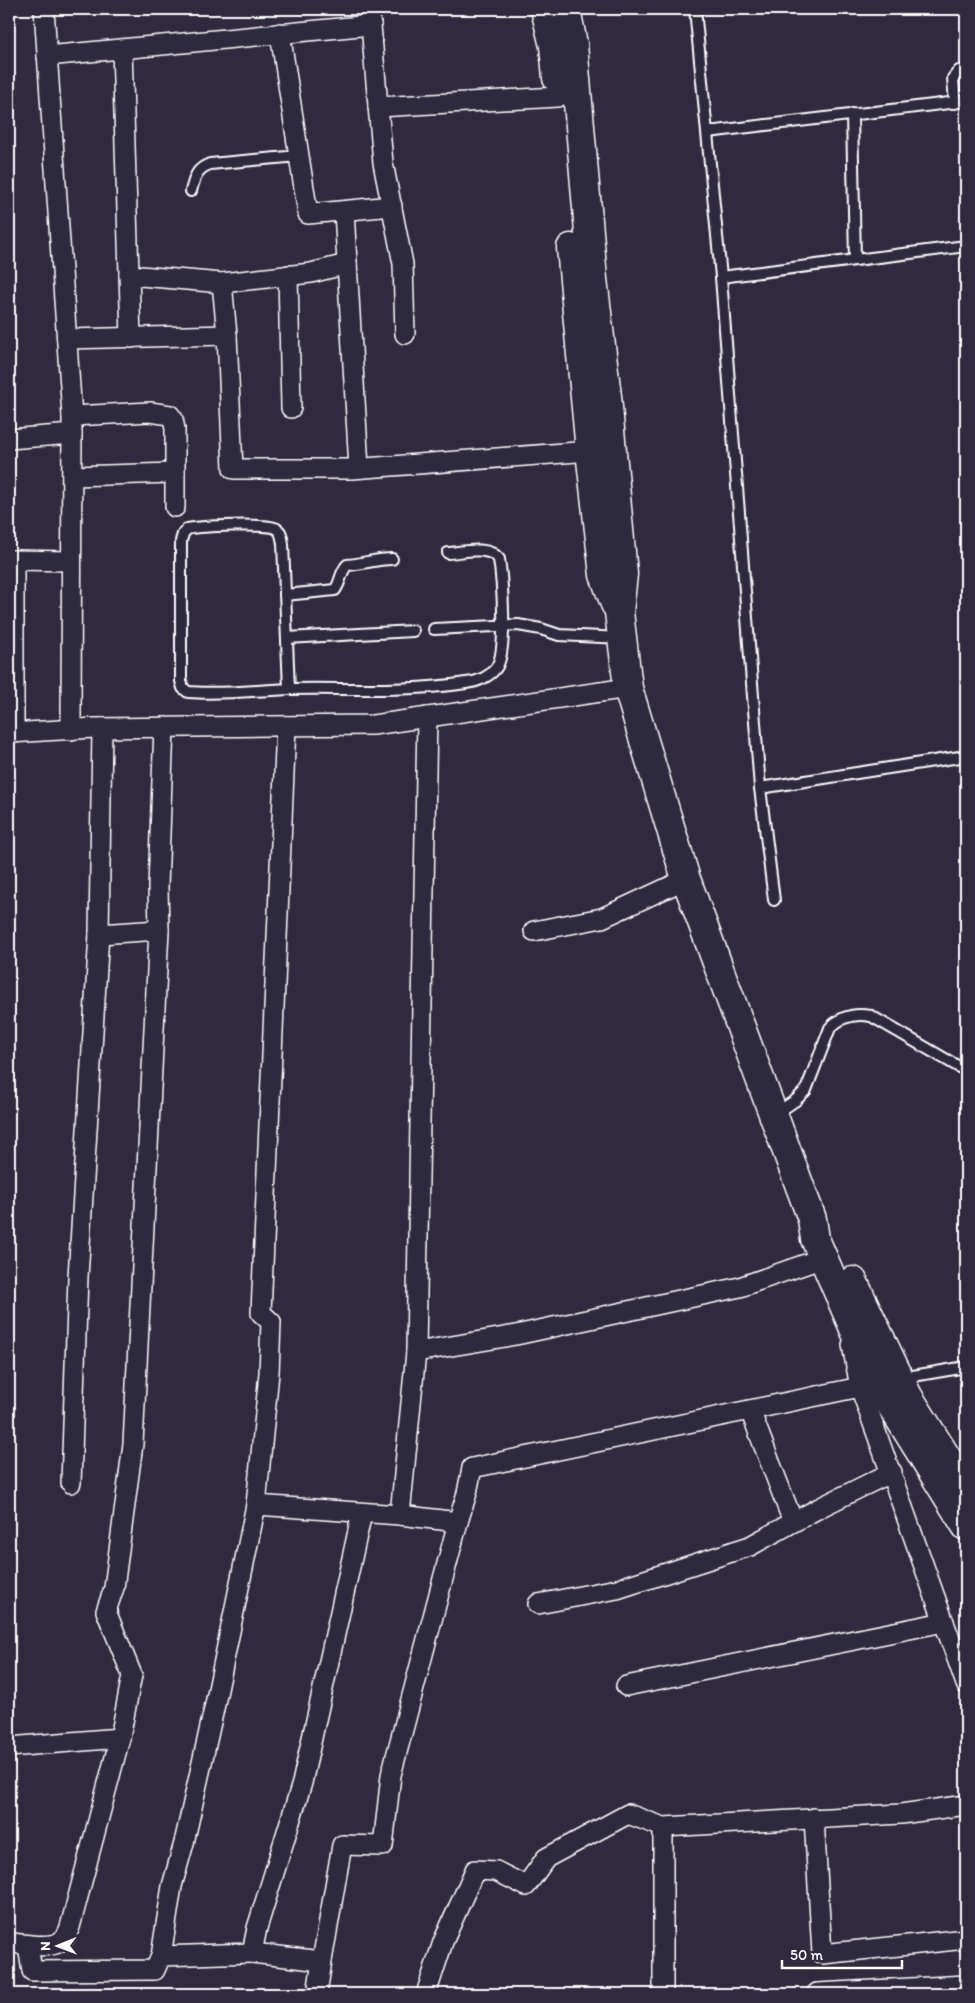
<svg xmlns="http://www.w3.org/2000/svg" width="975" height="2003" font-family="Itim,sans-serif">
	<rect width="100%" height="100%" fill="#2f2a3d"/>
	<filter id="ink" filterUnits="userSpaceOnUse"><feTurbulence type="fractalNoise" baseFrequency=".02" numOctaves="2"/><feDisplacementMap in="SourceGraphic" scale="10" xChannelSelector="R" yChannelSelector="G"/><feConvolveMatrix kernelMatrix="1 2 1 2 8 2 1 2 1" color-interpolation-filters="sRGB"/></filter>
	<g filter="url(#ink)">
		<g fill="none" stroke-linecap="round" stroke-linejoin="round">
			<defs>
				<g id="lane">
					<path d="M695,9L721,277L760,788L774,900"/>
					<path d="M955,103L953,78L959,71L966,70"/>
					<path d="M852,114L855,260"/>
					<path d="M708,132L966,101"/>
					<path d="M191,191C195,177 196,169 210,164L299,156"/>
					<path d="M721,277L966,246"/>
					<path d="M285,595L335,590C341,582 340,573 347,565C363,564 376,559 392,559"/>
					<path d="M434,629L518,625L541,629L559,635L622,638"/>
					<path d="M287,638L413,631"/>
					<path d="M289,689L283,544C282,539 282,532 277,529C268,523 201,526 187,529L183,534L181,541V681L183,688L188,692C222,695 257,690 291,689C349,688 408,692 466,683C477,682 489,677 496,668C508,652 502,579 499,559C488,545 463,552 448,553"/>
					<path d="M760,788L966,756"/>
					<path d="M774,1115L796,1100L806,1090L830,1028C841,1016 855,1013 871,1016L966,1071"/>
					<path d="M901,1378L966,1367"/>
				</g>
				<g id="street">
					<path d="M44,9L72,416L71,730"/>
					<path d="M367,9L371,25L383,163L403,264L405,334"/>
					<path d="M280,33L308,214L392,206"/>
					<path d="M122,49L131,338"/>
					<path d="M47,56L371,25"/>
					<path d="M378,107L558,97"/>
					<path d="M344,211L359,468"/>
					<path d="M129,275L222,283L227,335L233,469H352L590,451"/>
					<path d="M288,275L291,408"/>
					<path d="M222,283L311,273L347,264"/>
					<path d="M67,339L227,335"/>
					<path d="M72,416L150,412L170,415L173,419L175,429V507"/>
					<path d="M9,439L72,434"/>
					<path d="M72,476L175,473"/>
					<path d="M9,560H14V733"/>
					<path d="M14,560L71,561"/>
					<path d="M286,726L261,1313L271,1322L269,1373L256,1505L400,1515L416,1352L427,717"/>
					<path d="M102,728L99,934L159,930L158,887L164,727"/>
					<path d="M9,733L95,728L373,725L628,688"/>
					<path d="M534,931L602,918L686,879"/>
					<path d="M852,1345L860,1387L966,1684"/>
					<path d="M416,1352L516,1335L740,1287L823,1258"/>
					<path d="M750,1410L793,1522"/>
					<path d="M71,1483L78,1277L99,934"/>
					<path d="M362,1513L302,1783L257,1928L252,1953L322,1961L342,1845L383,1846L391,1775L458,1522"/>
					<path d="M400,1515L458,1522L467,1493L472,1468L860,1387"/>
					<path d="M538,1604L617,1589L750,1546L819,1508L892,1472"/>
					<path d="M626,1686L944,1622"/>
					<path d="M9,1747L120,1738"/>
					<path d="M814,1818L822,1954L966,1939"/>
					<path d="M663,1827V1994"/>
					<path d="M9,1943C22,1943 45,1949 58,1943C64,1940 68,1933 70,1927L120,1738L132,1675L106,1611L114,1588L133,1444L159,930"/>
					<path d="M28,1945L32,1971L155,1970L161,1956L252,1953"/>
					<path d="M161,1956L172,1886L184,1843L214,1709L256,1505"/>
					<path d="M817,1993L966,1985"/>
					<path d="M317,1994L322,1961"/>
					<path d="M426,1994L443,1942L475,1870L496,1871L526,1886L546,1858L628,1814L663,1827L901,1814L966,1805"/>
				</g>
				<g id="secondary">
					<path d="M545,9L554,46L557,78"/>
					<path d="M566,9L573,44L593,279L607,396L623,574L619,612L628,688L686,879L812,1219L815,1239L878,1384L966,1526"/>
					<path d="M571,248L590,451L604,575L615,604"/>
					<path d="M853,1281L908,1396L966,1488"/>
				</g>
			</defs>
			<use href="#lane" stroke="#fff" stroke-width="14"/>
			<use href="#street" stroke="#fff" stroke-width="22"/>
			<use href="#secondary" stroke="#fff" stroke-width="31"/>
			<use href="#lane" stroke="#2f2a3d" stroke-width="10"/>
			<use href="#street" stroke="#2f2a3d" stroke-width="19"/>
			<use href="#secondary" stroke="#2f2a3d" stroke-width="28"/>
		</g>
	</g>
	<rect width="975" height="2003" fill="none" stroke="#2f2a3d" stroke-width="30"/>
	<rect x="15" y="15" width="945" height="1973" fill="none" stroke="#fff" stroke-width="2" filter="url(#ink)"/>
	<g transform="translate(58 1946) rotate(269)" stroke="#2f2a3d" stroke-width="4" paint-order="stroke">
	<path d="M0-4L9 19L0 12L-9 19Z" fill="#ffffff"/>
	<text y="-8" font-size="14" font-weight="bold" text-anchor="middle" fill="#ffffff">N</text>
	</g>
	<path d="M782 1960v8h120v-8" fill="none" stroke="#ffffff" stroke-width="2.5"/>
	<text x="790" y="1960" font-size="15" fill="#ffffff" stroke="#2f2a3d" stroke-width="4" paint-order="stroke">50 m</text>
</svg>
